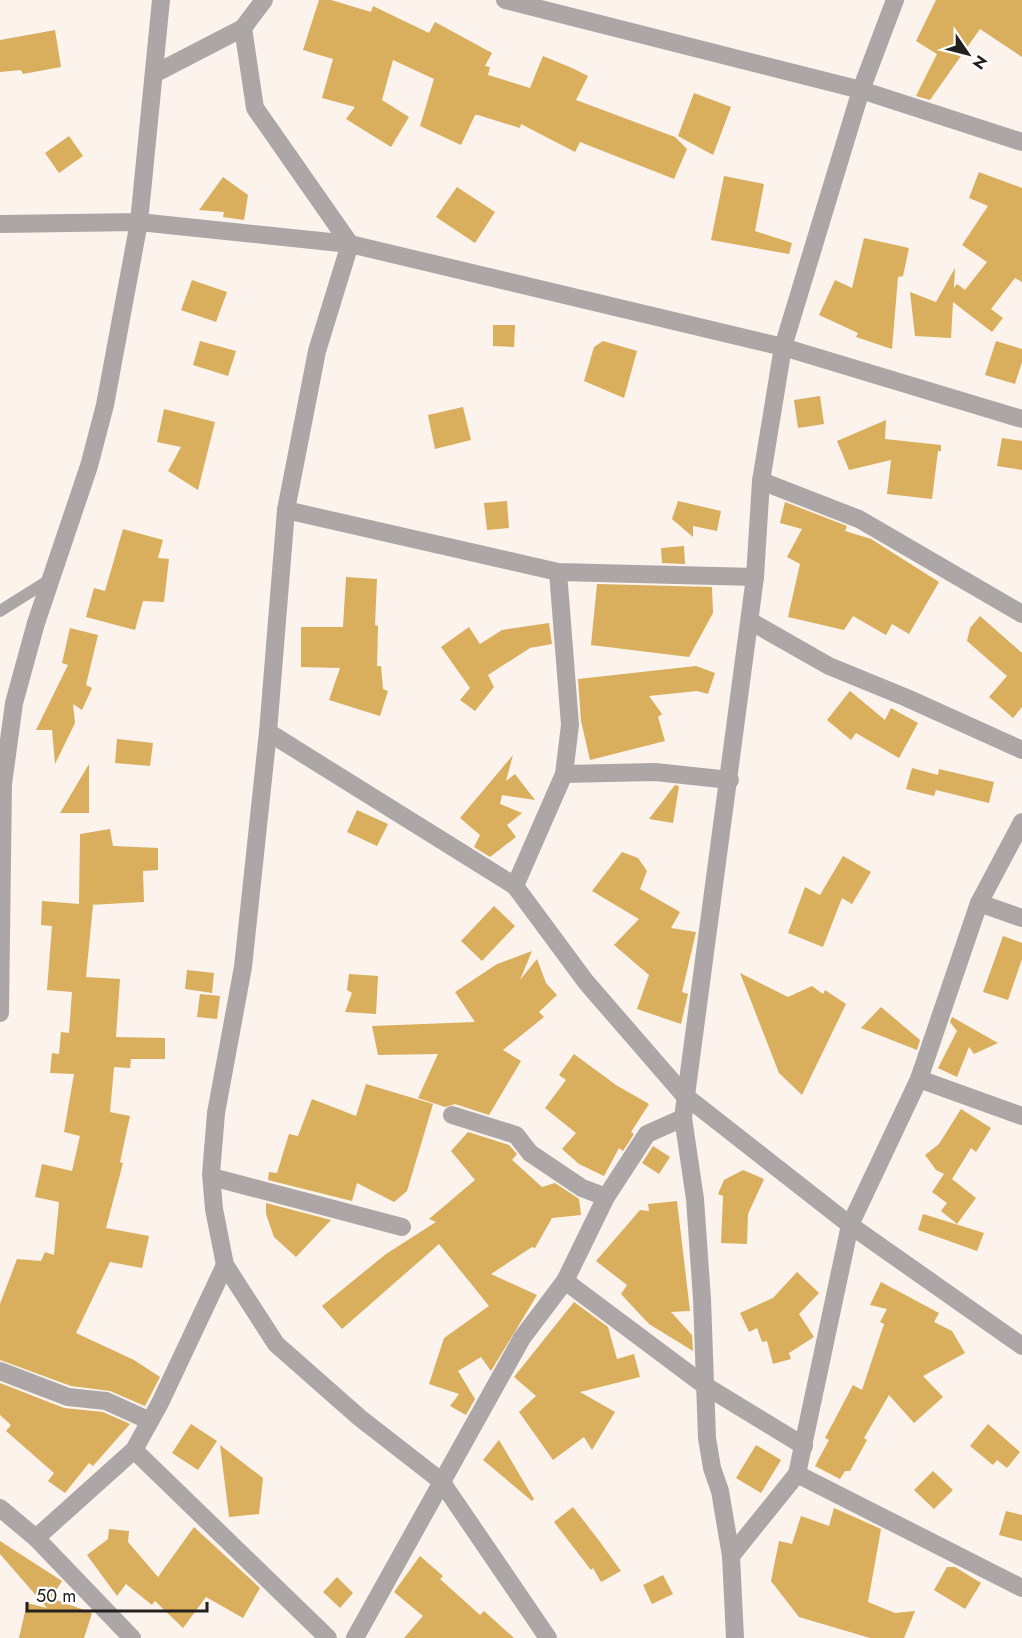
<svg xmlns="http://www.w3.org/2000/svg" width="1022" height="1638" font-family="Jost,sans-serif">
	<rect width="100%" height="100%" fill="#fcf3ed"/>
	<g fill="#d9ae5d">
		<path d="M319,0H331L371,12L373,6L429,33L435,22L492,53L485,66L490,67L488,75L530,88L543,56L572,68L588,76L576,100L675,137L687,149L674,179L580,142L575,152L521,124L520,128L478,115H475L461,145L420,126L434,79L393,60L382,100L409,117L391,147L346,119L355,107L322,98L333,59L303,50Z"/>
		<path d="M936,0H1022V57L980,29L930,100L916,96L937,54L916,41Z"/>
		<path d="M55,30L61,67L23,74L21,70L0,72V40Z"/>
		<path d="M694,93L731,107L713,155L678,136Z"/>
		<path d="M69,136L83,156L59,173L45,153Z"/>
		<path d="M979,172L1022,188V282L1015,278L991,309L1003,318L992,332L953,302L951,338L915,336L910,292L936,302L955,268L954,288L957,284L965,290L987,262L962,245L988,206L969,198Z"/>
		<path d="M724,176L764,184L755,231L792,243L789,254L711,240Z"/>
		<path d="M223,177L248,195L244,220L223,217L224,212L199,210Z"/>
		<path d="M457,187L495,212L475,243L436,217Z"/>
		<path d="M864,238L909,248L903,276L898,277L892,349L856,337L858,333L819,315L835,280L852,288Z"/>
		<path d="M192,280L227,292L216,322L181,310Z"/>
		<path d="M493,325H515L514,347L493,346Z"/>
		<path d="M200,341L236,351L228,376L193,365Z"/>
		<path d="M603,341L637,351L624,398L584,381L594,347Z"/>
		<path d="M996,341L1022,349V362L1015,384L985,375Z"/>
		<path d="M820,396L824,424L798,428L794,400Z"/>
		<path d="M463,407L471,440L435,449L428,415Z"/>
		<path d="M164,409L215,422L198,490L168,471L181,447L157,442Z"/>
		<path d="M886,420L885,439L941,445V451H938L932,499L887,494L891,460L849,470L837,441Z"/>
		<path d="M1002,438L1022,441V470L997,466Z"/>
		<path d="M507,501L509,528L487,530L484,503Z"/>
		<path d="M678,501L721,511L717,531L693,526V537L672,519Z"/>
		<path d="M785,502L847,526L845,531L871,539L939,582L909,634L892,624L886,635L853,616L844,630L788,617L800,564L787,557L802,529L780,523Z"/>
		<path d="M123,529L163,540L158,558L169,559L164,602L143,601L135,630L86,617L94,588L105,591Z"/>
		<path d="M684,546L685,564L662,563L661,548Z"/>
		<path d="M346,577L377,579L375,625L378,626L377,666H381L383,689L388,691L380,716L329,700L340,668L301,667V627H343Z"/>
		<path d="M597,584L712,587L713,613L689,657L591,645Z"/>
		<path d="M980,616L1022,653V707L1013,718L989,697L1007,676L967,641L970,628Z"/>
		<path d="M549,623L552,644L530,648L488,675L494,687L475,711L460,700L470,688L441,647L469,627L480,644L502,630Z"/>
		<path d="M70,628L98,635L86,685L92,688L82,710L73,704L75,723L55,764L52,730H36L68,665L62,663Z"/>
		<path d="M696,666L715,673L708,694L697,691L649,696L662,714L658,717L665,741L590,760L581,721L578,679Z"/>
		<path d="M850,691L885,720L891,708L918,723L899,758L856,733L851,740L827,720Z"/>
		<path d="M117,739L153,743L150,766L115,763Z"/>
		<path d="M513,755L506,781L515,774L535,800L502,795L500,804L522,813L507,825L516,837L490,857L474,847L480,835L460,818Z"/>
		<path d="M89,764V813H60Z"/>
		<path d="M912,768L938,775L939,769L994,782L989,803L936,790L934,796L906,789Z"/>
		<path d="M675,785L679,786L673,823L649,819Z"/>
		<path d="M357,810L388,824L377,846L347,832Z"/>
		<path d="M110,829L113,846L158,848V870L143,871L144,902L89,905H93L86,977L120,979L116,1037L165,1038V1059H131L130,1068L114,1067L110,1112L130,1116L120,1162L123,1163L106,1228L149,1236L142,1268L110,1262L76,1333L134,1360L160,1377L145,1406L110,1391L71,1386L0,1360V1304L17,1259L41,1261L45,1252L54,1255L59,1202L35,1197L42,1164L72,1171L80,1136L64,1132L74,1074L50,1073L52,1053L59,1054L61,1032L69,1033L72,992L47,990L52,926L41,925L42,901L79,904L80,834Z"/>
		<path d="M622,852L638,858L647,871L640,889L680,912L671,928L696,932L682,992L688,994L681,1024L637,1009L649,975L614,945L639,919L592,891Z"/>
		<path d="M843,856L871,872L852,904L842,898L823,947L788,933L805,887L820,895Z"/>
		<path d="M494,906L515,926L482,961L461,941Z"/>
		<path d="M1003,936L1022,943V959L1008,1000L983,992Z"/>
		<path d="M532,951L520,980L537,959L546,983L557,995L539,1012L544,1017L503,1050L521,1061L489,1115L455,1104L445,1107L418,1098L438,1054L378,1055L372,1026L475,1022L455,992L497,964Z"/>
		<path d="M187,970L214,973L212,993L185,989Z"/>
		<path d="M740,973L788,997L812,986L823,994L825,990L846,1004L802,1095L779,1073Z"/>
		<path d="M349,974L378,976L376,1014L345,1012L352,993L347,990Z"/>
		<path d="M200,994L220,996L217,1019L197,1017Z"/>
		<path d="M881,1007L920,1040L917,1050L861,1028Z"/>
		<path d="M952,1017L998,1043L974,1054L969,1047L957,1077L938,1068L957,1031L950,1022Z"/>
		<path d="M574,1054L616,1085L649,1104L631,1132L634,1134L623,1151L619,1148L604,1176L579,1164L562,1149L576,1133L545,1108L566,1080L559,1075Z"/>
		<path d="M366,1084L433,1104L407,1191L394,1202L357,1183L352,1201L268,1180L269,1172L277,1173L289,1134L298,1136L312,1099L356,1116Z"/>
		<path d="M961,1109L991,1128L976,1152L971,1148L952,1179L976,1198L957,1224L941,1211L947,1203L932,1192L944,1174L936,1170L925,1155L939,1144Z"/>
		<path d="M468,1132L509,1145L517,1154L512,1160L542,1187L555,1183L579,1199L581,1215L552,1218L535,1248L532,1247L491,1274L537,1295L491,1371L481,1357L458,1371L475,1399L466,1415L450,1406L459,1394L429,1384L444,1338L489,1306L439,1244L342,1329L322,1306L386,1254L436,1222L429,1219L475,1180L451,1151Z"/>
		<path d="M653,1146L670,1157L659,1174L642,1163Z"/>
		<path d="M743,1170L764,1179L748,1214L747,1244L721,1243L723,1196L718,1194L724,1180Z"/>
		<path d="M677,1201L690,1311L671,1312L692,1335L693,1351L649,1324L621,1294L627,1285L596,1261L640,1210L649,1211L648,1204Z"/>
		<path d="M266,1203L331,1220L296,1257L274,1237L266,1214Z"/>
		<path d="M923,1214L984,1233L977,1251L918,1230Z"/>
		<path d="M797,1272L819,1293L799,1314L814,1337L789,1353L791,1359L773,1364L767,1341L762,1342L757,1328L749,1332L740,1313L773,1298Z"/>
		<path d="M881,1282L939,1313L934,1322L952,1331L965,1353L923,1376L943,1397L914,1423L889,1395L864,1438L867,1440L850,1471H845L840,1479L815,1466L829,1440L825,1438L853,1385L862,1390L884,1324L880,1322L887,1309L870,1305Z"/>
		<path d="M574,1302L608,1327L617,1359L634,1354L640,1377L580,1392L615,1412L592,1450L584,1437L553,1460L519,1412L536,1396L514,1377Z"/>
		<path d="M0,1383L64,1408L103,1412L130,1424L93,1466L89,1463L65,1493L48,1481L54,1473L6,1431L11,1425L0,1415Z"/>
		<path d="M191,1424L217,1441L198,1470L172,1453Z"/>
		<path d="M988,1424L1020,1452L1007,1468L997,1460L993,1465L970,1446Z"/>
		<path d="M499,1440L534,1499L532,1501L483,1460Z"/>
		<path d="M220,1445L263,1478L259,1514L229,1517Z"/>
		<path d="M756,1445L781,1460L761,1493L736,1478Z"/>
		<path d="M933,1471L953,1490L934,1509L914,1490Z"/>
		<path d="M573,1507L600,1542L621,1571L601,1582L593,1568L591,1570L554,1522Z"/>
		<path d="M834,1508L881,1529L868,1602L895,1613L915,1611L904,1638H870L799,1617L771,1581L779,1541L792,1544L801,1516L829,1526Z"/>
		<path d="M1006,1511L1022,1515V1541L999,1535Z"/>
		<path d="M194,1527L260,1588L243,1618L206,1597L183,1628L155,1601L152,1605L126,1584L117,1596L87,1555L108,1539L109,1529L129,1531L128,1542L158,1577Z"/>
		<path d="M0,1541L62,1581L51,1598L92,1613L84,1638H19L27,1603L47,1608L0,1554Z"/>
		<path d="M420,1556L443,1576L440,1579L480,1615L484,1611L514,1638H404L423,1616L394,1592Z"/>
		<path d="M947,1567H955L981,1583L965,1609L934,1590Z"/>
		<path d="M663,1575L673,1594L652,1604L643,1585Z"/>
		<path d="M337,1577L353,1593L340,1608L323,1592Z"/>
	</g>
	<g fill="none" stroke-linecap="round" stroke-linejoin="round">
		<path stroke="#aca7a6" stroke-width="12" d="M0,611L51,579"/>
		<g stroke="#aca7a6" stroke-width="18">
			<path d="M264,0L243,28L255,108L350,244L317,351L286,510L268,732L243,967L216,1113L211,1174L214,1209L225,1265L276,1344L360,1418L441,1481L548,1638"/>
			<path d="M505,0L861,90L1022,142"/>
			<path d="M154,74L243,28"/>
			<path d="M0,224L139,222L350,244L783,347L1022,419"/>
			<path d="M761,481L859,519L1022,614"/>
			<path d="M286,510L558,572L755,577"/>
			<path d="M750,621L829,666L907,698L1022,750"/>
			<path d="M268,732L515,886L586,982L684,1095L850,1225L1022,1346"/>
			<path d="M564,774L655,772L730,780"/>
			<path d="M515,886L564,774L570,725L558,572"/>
			<path d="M979,903L1022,918"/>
			<path d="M0,1013L3,784L14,703L36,623L89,466L105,405L139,222L161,0"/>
			<path d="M919,1079L1022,1116"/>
			<path d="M452,1115L516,1135L530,1153L582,1188L606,1197"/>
			<path d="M683,1118L695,1199L702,1299L707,1438L712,1468L720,1491L731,1556"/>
			<path d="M212,1177L402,1227"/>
			<path d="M565,1281L704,1385L804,1446"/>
			<path d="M0,1371L68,1397L106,1401L150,1421"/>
			<path d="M134,1450L328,1638"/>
			<path d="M797,1474L1022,1588"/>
			<path d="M0,1508L36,1538L132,1638"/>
			<path d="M36,1538L134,1450L160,1403L225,1265"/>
			<path d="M355,1638L522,1338L565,1281L606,1197L647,1134L683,1118L755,577L761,481L783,347L861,90L895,0"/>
			<path d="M735,1638L731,1556L797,1474L850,1225L919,1079L979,903L1022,822"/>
		</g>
	</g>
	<g transform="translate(968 54) rotate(125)" stroke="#ffffff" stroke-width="4.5" paint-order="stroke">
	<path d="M0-4.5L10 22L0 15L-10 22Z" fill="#23201e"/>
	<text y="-9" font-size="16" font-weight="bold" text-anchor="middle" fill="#23201e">N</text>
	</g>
	<path d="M27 1602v9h180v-9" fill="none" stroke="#23201e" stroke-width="3"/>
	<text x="36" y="1602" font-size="18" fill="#23201e" stroke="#ffffff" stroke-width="4.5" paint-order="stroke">50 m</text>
</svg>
